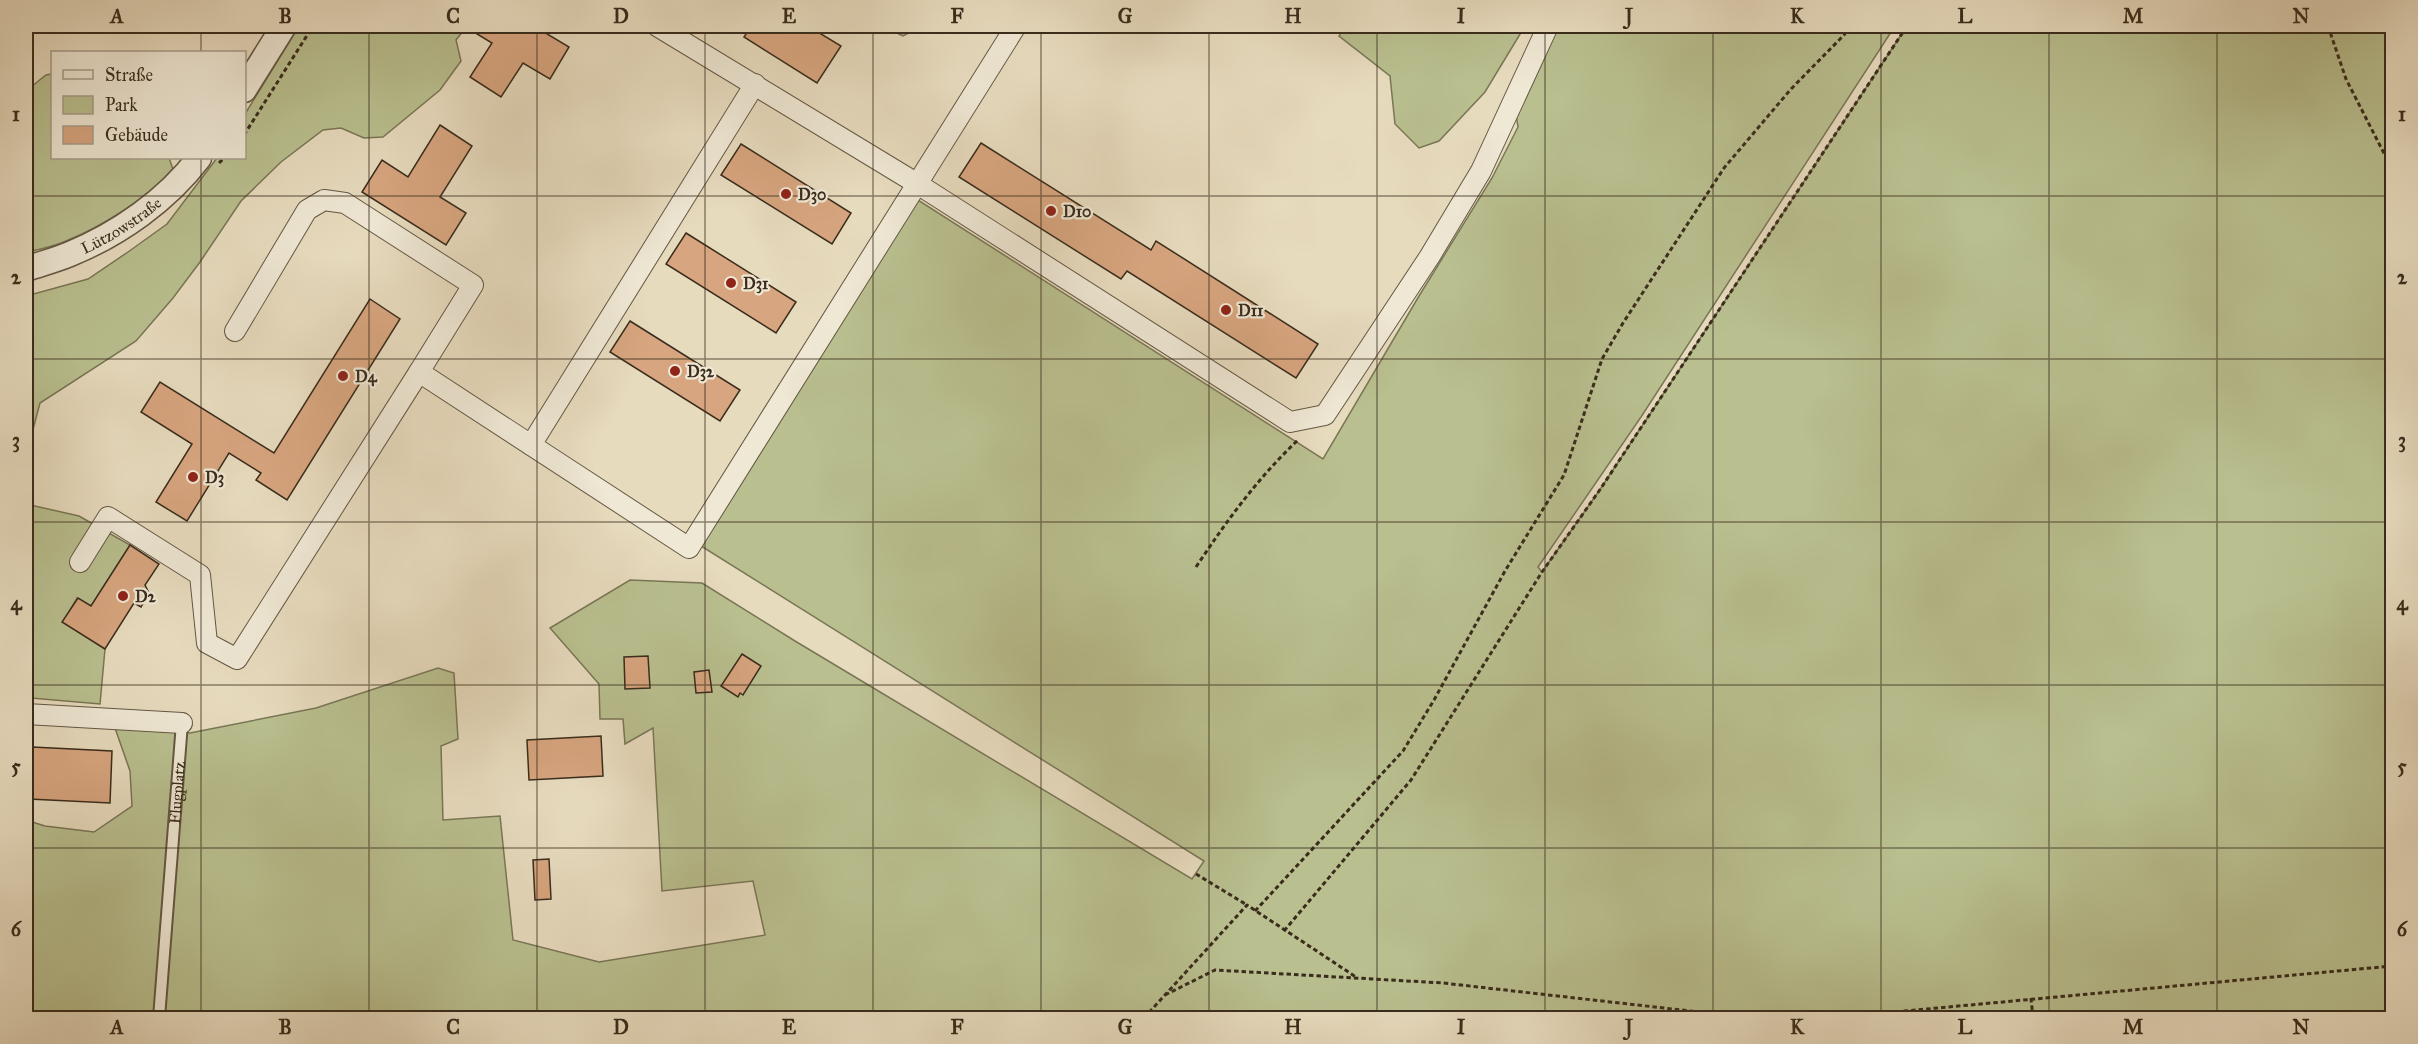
<svg xmlns="http://www.w3.org/2000/svg" width="2418" height="1044" font-family="'IM FELL Great Primer',serif">
	<rect width="100%" height="100%" fill="#e7dbbe"/>
	<filter id="stains"><feTurbulence type="fractalNoise" baseFrequency=".00333" numOctaves="4"/><feColorMatrix values="0 0 0 0 .2 0 0 0 0 .09 0 0 0 0 .02 0 0 0 .5 -.17"/></filter>
	<radialGradient id="worn" r=".72"><stop offset=".6" stop-color="#630" stop-opacity="0"/><stop offset="1" stop-color="#630" stop-opacity=".3"/></radialGradient>
	<g fill="#b9bf8f" stroke="#797656" stroke-width="1.5">
		<path d="M299,26H467L456,40L461,61L440,90L383,137L364,138L341,128L323,130L281,162L241,201L200,262L173,298L136,341L40,403L26,456V296L88,279L128,252L167,224L217,158H244L245,114Z"/>
		<path d="M882,26H922L903,36Z"/>
		<path d="M1345,26H1525L1485,92L1439,141L1419,148L1395,124L1390,76L1339,36Z"/>
		<path d="M1548,26H1895L1641,417L1538,567L1542,572L1599,491L1907,26H2392V1018H26V820L45,826L94,832L132,806L130,771L115,728L190,733L316,708L438,668L454,673L458,739L441,746L443,820L500,816L513,940L599,962L765,935L753,881L662,891L653,728L625,744L623,719H600L599,684L550,628L630,580L702,583L795,641L1192,879L1204,861L701,546L918,200L1323,459L1419,296L1492,178L1518,127L1513,97Z"/>
		<path d="M52,74V158H169L173,169C148,198 101,227 66,241C53,247 39,249 26,253V91L46,75Z"/>
		<path d="M26,504L79,516L130,545L91,606L77,598L63,622L105,649L100,704L31,698L26,705Z"/>
	</g>
	<g fill="#d7a57f" stroke="#392c1c" stroke-width="1.5">
		<path d="M464,26H534L569,47L550,79L523,63L501,97L470,77L492,43Z"/>
		<path d="M751,26H808L841,46L817,83L744,37Z"/>
		<path d="M440,125L472,146L440,197L466,213L446,245L362,192L382,160L408,177Z"/>
		<path d="M981,143L1151,250L1156,241L1318,344L1296,378L1127,271L1121,279L959,177Z"/>
		<path d="M741,144L851,213L832,244L721,175Z"/>
		<path d="M686,233L796,302L776,333L666,264Z"/>
		<path d="M370,299L400,319L287,500L256,480L261,473L229,453L187,521L156,502L192,444L141,412L160,382L274,453Z"/>
		<path d="M630,321L740,390L720,421L610,352Z"/>
		<path d="M130,545L159,564L145,585L149,593L141,607L134,603L105,649L62,622L78,598L91,606Z"/>
		<path d="M742,654L761,666L743,695L740,693L738,697L721,686Z"/>
		<path d="M648,656L650,688L625,689L624,657Z"/>
		<path d="M709,670L712,692L696,693L694,672Z"/>
		<path d="M601,736L603,776L529,780L527,740Z"/>
		<path d="M32,747L112,751L110,803L29,799Z"/>
		<path d="M549,859L551,899L535,900L533,860Z"/>
	</g>
	<g fill="none" stroke-linecap="round" stroke-linejoin="round">
		<defs>
			<g id="service">
				<path id="s1" d="M159,1018L182,723"/>
			</g>
			<g id="minor">
				<path d="M657,26L916,183L1290,422L1325,415L1430,256L1481,171L1548,26"/>
				<path d="M235,331L307,210L324,200L345,203L473,285L419,372L689,548L1016,26"/>
				<path d="M531,445L755,84"/>
				<path d="M80,562L108,517L200,575L207,643L237,659L419,372"/>
				<path d="M26,714L182,723"/>
			</g>
			<g id="tertiary">
				<path d="M244,90L284,26"/>
				<path id="s2" d="M26,269C40,264 56,260 70,254C119,234 167,200 199,158"/>
			</g>
		</defs>
		<use href="#service" stroke="#645844" stroke-width="14"/>
		<use href="#minor" stroke="#645844" stroke-width="22"/>
		<use href="#tertiary" stroke="#645844" stroke-width="27"/>
		<g stroke="#392c1c" stroke-width="3" stroke-dasharray="4.5 3" stroke-linecap="butt">
			<path d="M2328,26L2346,79L2392,169"/>
			<path d="M244,135L313,26"/>
			<path d="M219,163L224,158"/>
			<path d="M1196,567C1228,519 1257,479 1299,439"/>
			<path d="M1196,874L1247,905"/>
			<path d="M1255,911L1403,751L1434,700L1505,571L1564,475L1602,359L1623,323L1724,168L1791,89L1844,35L1850,26"/>
			<path d="M1284,931L1411,780L1542,572L1599,491L1907,26"/>
			<path d="M1165,995L1215,970L1443,983L1752,1018"/>
			<path d="M2031,998L2033,1018"/>
			<path d="M1144,1018L1247,905L1356,977"/>
			<path d="M1829,1018L2392,966"/>
		</g>
		<use href="#service" stroke="#efe8d5" stroke-width="10"/>
		<use href="#minor" stroke="#efe8d5" stroke-width="20"/>
		<use href="#tertiary" stroke="#efe8d5" stroke-width="24"/>
	</g>
	<path fill="none" stroke="#392c1c" stroke-width="1.5" stroke-opacity="0.55" d="M201,26V52M369,26V1018M537,26V1018M705,26V1018M873,26V1018M1041,26V1018M1209,26V1018M1377,26V1018M1545,26V1018M1713,26V1018M1881,26V1018M2049,26V1018M2217,26V1018M201,158V1018M26,196H2392M26,359H2392M26,522H2392M26,685H2392M26,848H2392"/>
	<g fill="#8f2418" stroke="#efe8d5" stroke-width="2">
		<circle cx="786" cy="194" r="6"/>
		<circle cx="1051" cy="211" r="6"/>
		<circle cx="731" cy="283" r="6"/>
		<circle cx="1226" cy="310" r="6"/>
		<circle cx="675" cy="371" r="6"/>
		<circle cx="343" cy="376" r="6"/>
		<circle cx="193" cy="477" r="6"/>
		<circle cx="123" cy="596" r="6"/>
	</g>
	<g text-anchor="middle" dominant-baseline="central" stroke-width="4.5" stroke-linejoin="round" paint-order="stroke">
		<g font-size="16" font-weight="bold" fill="#392c1c" stroke="#efe8d5" text-anchor="start">
			<text x="798" y="194">D30</text>
			<text x="1063" y="211">D10</text>
			<text x="743" y="283">D31</text>
			<text x="1238" y="310">D11</text>
			<text x="687" y="371">D32</text>
			<text x="355" y="376">D4</text>
			<text x="205" y="477">D3</text>
			<text x="135" y="596">D2</text>
		</g>
		<g font-size="16" fill="#392c1c" stroke="#efe8d5">
			<text stroke="none"><textPath href="#s2" startOffset="105">Lützowstraße</textPath></text>
			<text stroke="none"><textPath href="#s1" startOffset="226">Flugplatz</textPath></text>
		</g>
	</g>
	<rect width="2418" height="1044" fill="none" stroke="#e7dbbe" stroke-width="66"/>
	<rect x="51" y="51" width="195" height="108" fill="#efe8d5" stroke="#a69d8b" stroke-width="1.5"/>
	<rect x="63" y="70" width="30" height="9" fill="#efe8d5" stroke="#a69d8b" stroke-width="1.5"/>
	<text x="105" y="81" font-size="18" fill="#392c1c">Straße</text>
	<rect x="63" y="96" width="30" height="18" fill="#b9bf8f" stroke="#a69d8b" stroke-width="1.5"/>
	<text x="105" y="111" font-size="18" fill="#392c1c">Park</text>
	<rect x="63" y="126" width="30" height="18" fill="#d7a57f" stroke="#a69d8b" stroke-width="1.5"/>
	<text x="105" y="141" font-size="18" fill="#392c1c">Gebäude</text>
	<rect x="33" y="33" width="2352" height="978" fill="none" stroke="#392c1c" stroke-width="2"/>
	<g font-size="20" text-anchor="middle" font-weight="bold" fill="#392c1c">
		<text x="117" y="23">A</text>
		<text x="285" y="23">B</text>
		<text x="453" y="23">C</text>
		<text x="621" y="23">D</text>
		<text x="789" y="23">E</text>
		<text x="957" y="23">F</text>
		<text x="1125" y="23">G</text>
		<text x="1293" y="23">H</text>
		<text x="1461" y="23">I</text>
		<text x="1629" y="23">J</text>
		<text x="1797" y="23">K</text>
		<text x="1965" y="23">L</text>
		<text x="2133" y="23">M</text>
		<text x="2301" y="23">N</text>
		<text x="16" y="121">1</text>
		<text x="2402" y="121">1</text>
		<text x="16" y="284">2</text>
		<text x="2402" y="284">2</text>
		<text x="16" y="447">3</text>
		<text x="2402" y="447">3</text>
		<text x="16" y="610">4</text>
		<text x="2402" y="610">4</text>
		<text x="16" y="773">5</text>
		<text x="2402" y="773">5</text>
		<text x="16" y="936">6</text>
		<text x="2402" y="936">6</text>
		<text x="117" y="1034">A</text>
		<text x="285" y="1034">B</text>
		<text x="453" y="1034">C</text>
		<text x="621" y="1034">D</text>
		<text x="789" y="1034">E</text>
		<text x="957" y="1034">F</text>
		<text x="1125" y="1034">G</text>
		<text x="1293" y="1034">H</text>
		<text x="1461" y="1034">I</text>
		<text x="1629" y="1034">J</text>
		<text x="1797" y="1034">K</text>
		<text x="1965" y="1034">L</text>
		<text x="2133" y="1034">M</text>
		<text x="2301" y="1034">N</text>
	</g>
	<rect width="100%" height="100%" filter="url(#stains)"/>
	<rect width="100%" height="100%" fill="url(#worn)"/>
</svg>
